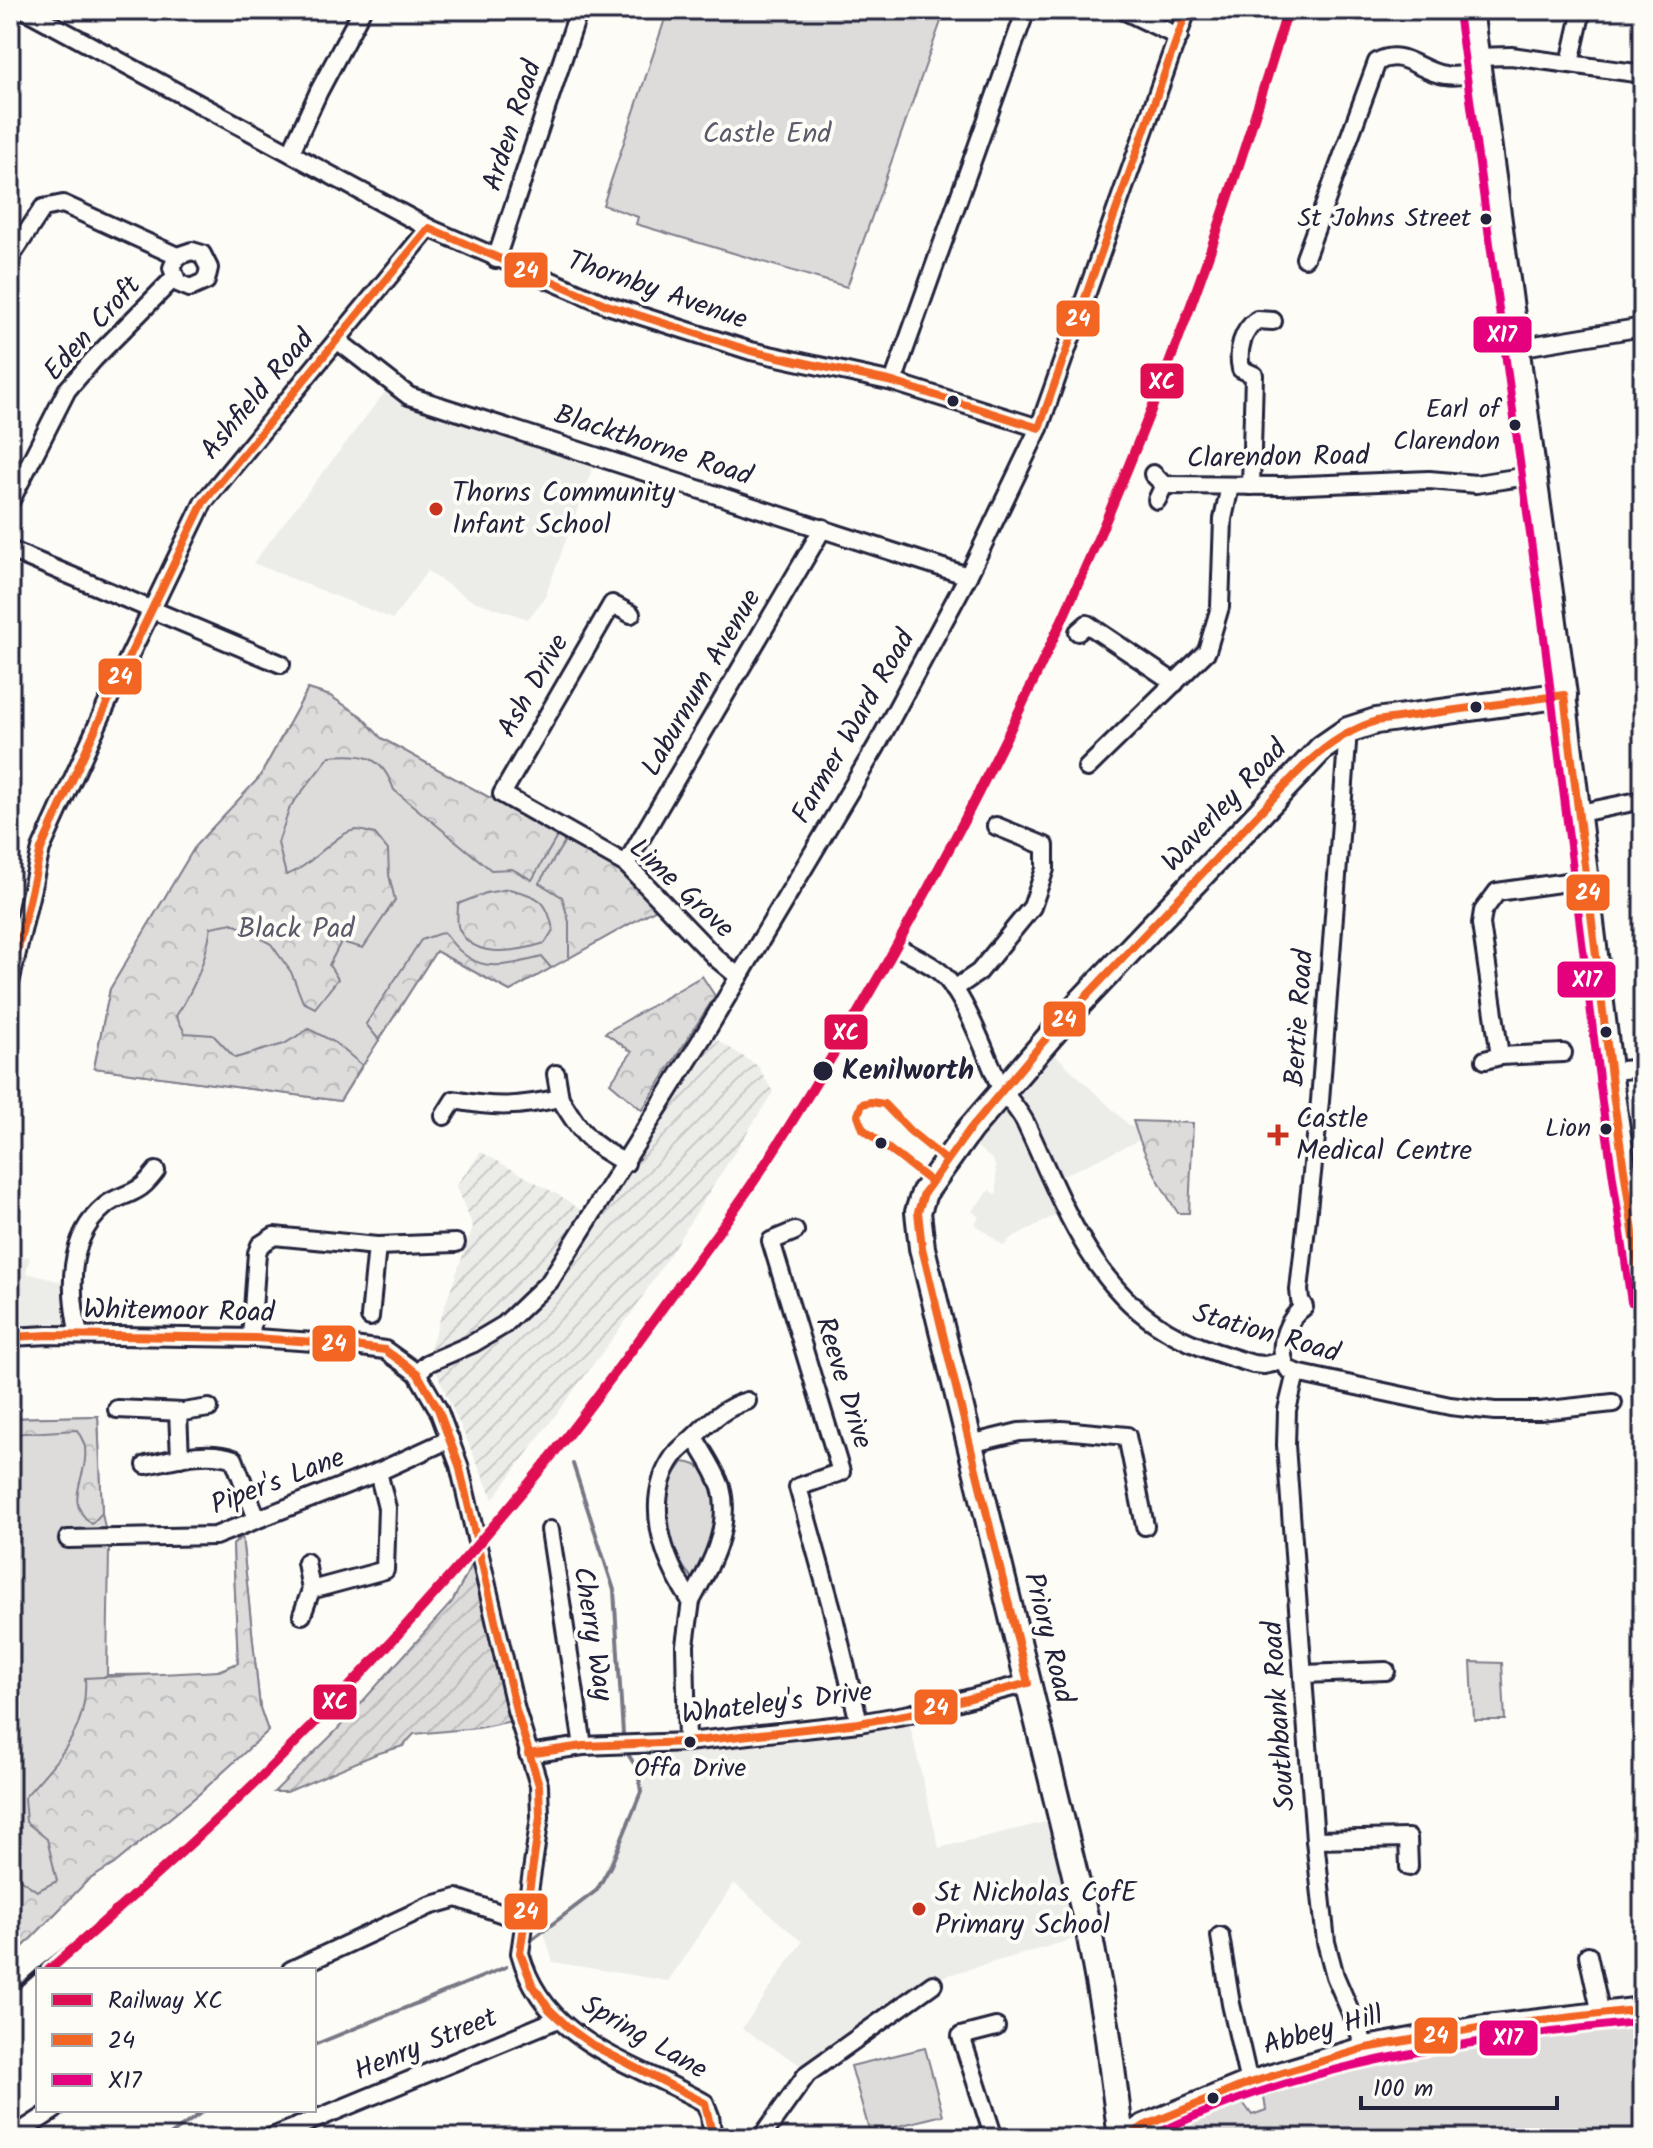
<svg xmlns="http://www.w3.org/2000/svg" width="1653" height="2148" font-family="Kalam,sans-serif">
	<defs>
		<pattern id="industrial-furrows" width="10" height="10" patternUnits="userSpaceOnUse" patternTransform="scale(2)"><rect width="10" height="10" fill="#ecece9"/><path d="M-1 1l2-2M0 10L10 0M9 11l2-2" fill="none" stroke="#cacac9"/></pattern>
		<pattern id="forest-crowns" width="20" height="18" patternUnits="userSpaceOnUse" patternTransform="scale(2)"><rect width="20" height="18" fill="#dddcdb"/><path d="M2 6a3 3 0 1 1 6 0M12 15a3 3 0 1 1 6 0" fill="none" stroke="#bdbcbd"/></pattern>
		<pattern id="garden-furrows" width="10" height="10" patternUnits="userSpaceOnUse" patternTransform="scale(2)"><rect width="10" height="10" fill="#dddcdb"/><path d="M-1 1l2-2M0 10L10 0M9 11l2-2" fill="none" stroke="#bdbcbd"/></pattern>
	</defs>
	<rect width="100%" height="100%" fill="#fdfcf7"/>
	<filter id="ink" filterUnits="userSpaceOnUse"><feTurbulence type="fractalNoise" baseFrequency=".0125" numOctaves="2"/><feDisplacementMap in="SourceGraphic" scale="16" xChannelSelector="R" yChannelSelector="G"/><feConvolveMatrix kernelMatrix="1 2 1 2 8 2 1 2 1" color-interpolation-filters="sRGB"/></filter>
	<g filter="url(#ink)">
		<g fill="#ecece9">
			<path d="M392,383L597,456L545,597L528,619L471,600L427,571L393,619L253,563Z"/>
			<path d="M1045,1045L1131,1127H1135L1138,1141L1045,1184L1058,1214L1011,1238L1004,1246L975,1224L979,1217L972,1211L989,1190L995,1194L997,1192L996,1173L994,1161L971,1142Z"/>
			<path d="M10,1255L30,1257L26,1273L58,1281L74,1289L79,1335L10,1337Z"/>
			<path d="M909,1722L939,1848L1054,1820L1081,1937L931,1980L804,2067L742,2029L802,1942L734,1883L668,1981L553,1962L543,1929L596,1889L657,1753Z"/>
		</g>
		<path fill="url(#industrial-furrows)" d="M714,1038L758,1066L773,1092L636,1307L493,1499L428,1353L473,1227L456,1186L481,1152L562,1197L596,1221Z"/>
		<g fill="#dddcdb" stroke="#807f8b" stroke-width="2">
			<path d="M668,10H945L847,287L636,224L638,217L603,205Z"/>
			<path d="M308,689L330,696L361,716L381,738L490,798L502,794L665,904L510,991L436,951L340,1101L94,1068L110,989L196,845L259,778Z"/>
			<path d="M98,1416L102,1513L109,1549L107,1675L210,1674L238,1663L233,1545L242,1536L260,1708L268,1731L199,1794L114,1864L87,1881L10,1960V1418Z"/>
			<path d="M683,1462C701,1464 709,1472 713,1489C721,1521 711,1550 693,1579C671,1555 660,1515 670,1484C672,1476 679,1469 683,1462Z"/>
			<path d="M1471,1662L1502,1663L1505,1720H1474Z"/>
			<path d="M1643,2021V2138H1153L1219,2106L1244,2104L1252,2115L1266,2110L1264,2097L1285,2084L1393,2056L1515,2035L1544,2038L1557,2031Z"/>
			<path d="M925,2048L943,2115L870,2133L851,2066Z"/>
		</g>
		<g fill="url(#forest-crowns)" stroke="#807f8b" stroke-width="2">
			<path d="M308,689L330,696L361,716L381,738L490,798L502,794L562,828L532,880L512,869L491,870L394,790C382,755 363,753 330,756L290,807L278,843L286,875C312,867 335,832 356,830C362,830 370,833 375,834L388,850L389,875L395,900L363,948L341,942L329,965L338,979L315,1008L303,1002L291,972L271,944L232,923L211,927C205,962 196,986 176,1016L185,1033L213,1035L235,1058L284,1044L309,1029L334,1042L362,1065L340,1101L94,1068L110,989L196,845L259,778Z"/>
			<path d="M570,833L626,864L665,904L569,958V922L562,897L539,883Z"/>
			<path d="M509,889C538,897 547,898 553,930L545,943C519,951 474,961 459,929C456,923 458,912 458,904L486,893Z"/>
			<path d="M444,932C473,975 497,968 542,957L551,968L510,991L436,951L379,1040L366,1024L421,940Z"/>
			<path d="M702,976L715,996L642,1110L610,1083L632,1052L605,1033Z"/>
			<path d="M1133,1121L1193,1123L1189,1213H1178C1159,1184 1143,1153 1133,1121Z"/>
			<path d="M98,1416L102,1513L92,1524C61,1500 89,1479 85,1447C84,1442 80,1435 77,1430L10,1434V1418Z"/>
			<path d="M242,1536L260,1708L268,1731L199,1794L114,1864L87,1881L10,1960V1880L17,1877L37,1891L57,1881L47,1839L26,1822L24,1798C56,1761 89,1731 85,1678L219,1671L238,1663L233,1545Z"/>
		</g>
		<path fill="url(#garden-furrows)" stroke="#807f8b" stroke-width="2" d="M475,1559L512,1721L478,1728L414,1734L403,1746L376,1754L287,1792H274L335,1732L452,1602Z"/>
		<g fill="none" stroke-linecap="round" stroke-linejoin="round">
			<g stroke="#787885" stroke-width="4">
				<path d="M573,1464L614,1590L623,1734"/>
				<path d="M530,1941L597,1890L611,1865L641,1792L638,1770L626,1751"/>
				<path d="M314,2045L506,1967"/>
				<path d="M166,2138L205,2110"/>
			</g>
			<defs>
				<g id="minor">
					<path d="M25,10L429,228L607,305L751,351L893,382L1039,428"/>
					<path d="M1123,10L1179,37"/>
					<path d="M1475,57L1511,56L1643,74"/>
					<path d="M1570,63L1582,10"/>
					<path d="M291,152L319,91L362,10"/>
					<path d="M10,258L43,208L63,204L177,256L192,251L202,254L209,268L206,281L190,288L178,283L172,268L177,256"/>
					<path d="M1305,258L1377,62C1403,47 1419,72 1445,75C1456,77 1466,75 1477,72"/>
					<path d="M496,259L579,10"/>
					<path d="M337,340L409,396L968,576"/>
					<path d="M1517,348L1643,327"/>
					<path d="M893,382L1026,10"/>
					<path d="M1153,474L1164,485L1157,500"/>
					<path d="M1164,485L1281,486L1429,480L1476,484L1535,475"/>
					<path d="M1251,486L1254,375L1241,369C1237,350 1242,331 1257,320L1273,321"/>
					<path d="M10,502L67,390L94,359L174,278"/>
					<path d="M10,550L281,664"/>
					<path d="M631,614L612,604L502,794L626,864L716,958L739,977"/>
					<path d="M1078,632L1087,624L1175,683"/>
					<path d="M1087,768L1207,651L1220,607L1223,519L1230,486"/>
					<path d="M1580,813L1643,800"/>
					<path d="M626,864L823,528"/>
					<path d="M903,950C915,957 930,963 940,972C965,994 985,1053 999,1084C1006,1098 1019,1109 1026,1124C1059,1194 1089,1281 1158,1325C1186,1344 1220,1354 1253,1364L1264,1365L1284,1361"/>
					<path d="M10,983L41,849L115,686L203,503L429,228"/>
					<path d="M954,989L979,972L1032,907L1045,869V846L996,826"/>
					<path d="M1500,1056L1481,924L1483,911L1497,892L1588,879"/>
					<path d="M1485,1060L1500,1056L1563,1053"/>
					<path d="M1612,1071L1643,1068"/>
					<path d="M556,1074L560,1098"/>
					<path d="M444,1116L454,1100C496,1108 519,1107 560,1098C580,1132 590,1145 626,1163"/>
					<path d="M795,1231L771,1241L841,1472L798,1487L832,1609L859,1723"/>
					<path d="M370,1317L377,1246"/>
					<path d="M79,1335C69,1291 67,1237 105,1206C115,1197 127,1196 138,1189C146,1185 151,1177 156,1171"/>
					<path d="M10,1337L49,1335L255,1338L329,1343L385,1350L417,1373L438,1409L459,1465L516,1710L539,1785L540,1817L520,1953C544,2043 633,2062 705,2103L710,2116L713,2138"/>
					<path d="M251,1338L257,1253L260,1245L274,1236L377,1246L456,1243"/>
					<path d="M1284,1361C1279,1342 1288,1318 1304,1307L1300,1300L1299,1290L1320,1101L1348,730"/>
					<path d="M1288,1369L1296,1373L1450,1406L1495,1411H1540L1613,1403"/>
					<path d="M417,1373L428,1363L472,1344L504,1325L550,1281L706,1032L876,747L968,576L1039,428L1187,10"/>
					<path d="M1296,1373L1287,1410L1286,1445L1315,1840L1326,1942L1335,1976L1366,2048"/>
					<path d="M117,1409L183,1412L209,1408"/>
					<path d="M178,1412L180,1458"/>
					<path d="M970,1444L1019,1432L1062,1430L1127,1436L1145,1526"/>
					<path d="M146,1465C174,1459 207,1449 234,1459L257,1519"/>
					<path d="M550,1530L583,1746"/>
					<path d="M68,1539L215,1536L378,1472L450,1439"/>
					<path d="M306,1562L311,1590"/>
					<path d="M691,1601C710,1567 732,1527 721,1487C715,1469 703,1453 694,1437"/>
					<path d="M302,1615L311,1590L385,1570L387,1508L378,1472"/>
					<path d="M1303,1674L1386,1671"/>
					<path d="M687,1742L685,1645L691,1601C663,1560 642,1501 674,1456C680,1448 689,1442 696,1435C711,1420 726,1407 747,1401"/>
					<path d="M528,1754L583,1746L687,1742L859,1723L910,1714L1028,1683"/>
					<path d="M1315,1840L1408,1838L1409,1867"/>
					<path d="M1220,1936L1231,2004L1249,2083"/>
					<path d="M1588,1955L1601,2014"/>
					<path d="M291,1970L429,1906L457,1898L523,1921"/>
					<path d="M16,2138L17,2134L54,2110"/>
					<path d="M270,2138L558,2019"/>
					<path d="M761,2138L807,2074L933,1984"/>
					<path d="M994,2138L961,2036L996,2027"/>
				</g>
				<g id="secondary">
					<path d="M1564,695L1614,1101L1643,1300"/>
					<path d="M1126,2138L1144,2126L1249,2083L1366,2048L1478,2028L1643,2009"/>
				</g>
				<path id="primary" d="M1121,2138L1107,2030L1089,1932L922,1248L918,1212L924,1193L970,1129L1073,1010L1322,748L1348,730L1376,721L1564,695L1470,10"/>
			</defs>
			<use href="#minor" stroke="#22223b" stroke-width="22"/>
			<use href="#secondary" stroke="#22223b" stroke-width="28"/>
			<use href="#primary" stroke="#22223b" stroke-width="30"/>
			<use href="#minor" stroke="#fdfcf7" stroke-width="16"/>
			<use href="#secondary" stroke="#fdfcf7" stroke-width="22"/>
			<use href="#primary" stroke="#fdfcf7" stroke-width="24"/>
			<path stroke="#22223b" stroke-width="4" d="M10,1995L45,1964L139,1890"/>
			<defs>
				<g id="bus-1">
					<path d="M10,983L41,849L115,686L203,503L429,228L607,305L751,351L893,382L1039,428L1187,10"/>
					<path d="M930,1181L863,1129L858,1115L862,1104L871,1102L884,1104L910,1131L946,1160"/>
					<path d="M10,1337L49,1335L255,1338L329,1343L385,1350L417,1373L438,1409L459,1465L516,1710L539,1785L540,1817L520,1953L532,1984L549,2009L570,2029L594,2046L705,2103L713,2138"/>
					<path d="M528,1754L583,1746L687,1742L859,1723L910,1714L1028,1683L922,1248L918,1212L924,1193L970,1129L1043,1042L1295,775C1319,751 1343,732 1376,721L1564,695L1614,1101L1643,1300"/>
					<path d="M1126,2138L1144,2126L1249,2083L1366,2048L1478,2028L1643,2009"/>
				</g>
				<g id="bus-2">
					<path d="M1458,12L1542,621L1602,1102L1631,1302"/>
					<path d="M1148,2138C1303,2059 1473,2041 1643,2021"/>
				</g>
			</defs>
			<use href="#bus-1" stroke="#fdfcf7" stroke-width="14"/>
			<use href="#bus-2" stroke="#fdfcf7" stroke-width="14"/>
			<use href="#bus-1" stroke="#f26522" stroke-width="8"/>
			<use href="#bus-2" stroke="#e5007d" stroke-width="8"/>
			<defs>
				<path id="rail-1" d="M49,1970C120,1908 191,1845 259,1779C360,1679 455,1574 545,1464C587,1412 626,1358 666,1303C698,1259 732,1215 762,1169C935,900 1078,613 1188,313C1225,213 1256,112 1288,10"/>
			</defs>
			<use href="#rail-1" stroke="#fdfcf7" stroke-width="16"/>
			<use href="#rail-1" stroke="#df0d52" stroke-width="10"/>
		</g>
	</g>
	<g fill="#22223b" stroke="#fdfcf7" stroke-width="3">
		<circle cx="1486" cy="219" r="7"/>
		<circle cx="953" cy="401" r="7"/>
		<circle cx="1515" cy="425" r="7"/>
		<circle cx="1476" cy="707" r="7"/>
		<circle cx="1606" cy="1032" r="7"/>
		<circle cx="823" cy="1071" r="11"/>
		<circle cx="1606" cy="1129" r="7"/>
		<circle cx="881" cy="1143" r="7"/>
		<circle cx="690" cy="1742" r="7"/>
		<circle cx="1213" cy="2098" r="7"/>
	</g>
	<g fill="#c8321e" stroke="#fdfcf7" stroke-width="3">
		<circle cx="436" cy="509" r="8"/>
		<path d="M1274 1123h8v8h8v8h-8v8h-8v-8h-8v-8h8z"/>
		<circle cx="919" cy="1909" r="8"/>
	</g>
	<g text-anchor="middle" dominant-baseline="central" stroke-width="8" stroke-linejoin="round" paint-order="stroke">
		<g font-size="26" fill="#22223b" stroke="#fdfcf7" text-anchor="end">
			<text x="1471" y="219">St Johns Street</text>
			<text x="1500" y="410">Earl of<tspan x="1500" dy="32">Clarendon</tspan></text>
			<text x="1591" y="1129">Lion</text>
			<text x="690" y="1769" text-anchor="middle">Offa Drive</text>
		</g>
		<g font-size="28" fill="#22223b" stroke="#fdfcf7">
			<text transform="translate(513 126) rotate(-72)">Arden Road</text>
			<text transform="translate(657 291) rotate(19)">Thornby Avenue</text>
			<text transform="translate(93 329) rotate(-48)">Eden Croft</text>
			<text transform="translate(258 395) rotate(-50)">Ashfield Road</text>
			<text transform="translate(653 446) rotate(18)">Blackthorne Road</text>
			<text transform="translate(1278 458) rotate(-1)">Clarendon Road</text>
			<text transform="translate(702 683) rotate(-60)">Laburnum Avenue</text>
			<text transform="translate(534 686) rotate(-60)">Ash Drive</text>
			<text transform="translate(854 727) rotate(-60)">Farmer Ward Road</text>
			<text transform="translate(1225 806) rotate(-47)">Waverley Road</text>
			<text transform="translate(681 889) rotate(43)">Lime Grove</text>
			<text transform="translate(1300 1018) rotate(-86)">Bertie Road</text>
			<text transform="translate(179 1312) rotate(1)">Whitemoor Road</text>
			<text transform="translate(1266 1334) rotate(16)">Station Road</text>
			<text transform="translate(843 1383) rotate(73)">Reeve Drive</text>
			<text transform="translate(278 1482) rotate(-21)">Piper's Lane</text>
			<text transform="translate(592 1634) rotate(81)">Cherry Way</text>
			<text transform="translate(1048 1638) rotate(76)">Priory Road</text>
			<text transform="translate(777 1704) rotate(-7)">Whateley's Drive</text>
			<text transform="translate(1280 1716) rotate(-94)">Southbank Road</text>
			<text transform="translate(1323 2031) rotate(-15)">Abbey Hill</text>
			<text transform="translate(644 2038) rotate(30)">Spring Lane</text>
			<text transform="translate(426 2045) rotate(-22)">Henry Street</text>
		</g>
		<g font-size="28" fill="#5a5a6b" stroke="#fdfcf7">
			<text x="767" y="134">Castle End</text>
			<text x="296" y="929">Black Pad</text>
		</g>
		<g font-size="28" fill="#22223b" stroke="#fdfcf7" text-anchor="start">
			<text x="452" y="493">Thorns Community<tspan x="452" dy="32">Infant School</tspan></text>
			<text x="1296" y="1119">Castle<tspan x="1296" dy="32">Medical Centre</tspan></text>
			<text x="935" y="1893">St Nicholas CofE<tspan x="935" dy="32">Primary School</tspan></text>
		</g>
		<g font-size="28" font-weight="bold" fill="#22223b" stroke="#fdfcf7" text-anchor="start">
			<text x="842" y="1071">Kenilworth</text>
		</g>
	</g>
	<g stroke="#fdfcf7" stroke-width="3">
		<rect x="503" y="251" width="46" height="38" rx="8" fill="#f26522"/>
		<rect x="1055" y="299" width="46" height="39" rx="8" fill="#f26522"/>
		<rect x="1472" y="315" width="61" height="39" rx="8" fill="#e5007d"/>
		<rect x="1139" y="362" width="46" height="38" rx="8" fill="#df0d52"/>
		<rect x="97" y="657" width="46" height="39" rx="8" fill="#f26522"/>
		<rect x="1565" y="873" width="46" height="39" rx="8" fill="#f26522"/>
		<rect x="1556" y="960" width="61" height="39" rx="8" fill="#e5007d"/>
		<rect x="1042" y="1000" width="45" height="38" rx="8" fill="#f26522"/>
		<rect x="823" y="1013" width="46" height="38" rx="8" fill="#df0d52"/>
		<rect x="311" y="1324" width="46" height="39" rx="8" fill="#f26522"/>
		<rect x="312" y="1683" width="46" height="38" rx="8" fill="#df0d52"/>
		<rect x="913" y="1688" width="46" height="38" rx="8" fill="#f26522"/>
		<rect x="503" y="1892" width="46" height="39" rx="8" fill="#f26522"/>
		<rect x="1413" y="2016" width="46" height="39" rx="8" fill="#f26522"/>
		<rect x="1478" y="2019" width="61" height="38" rx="8" fill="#e5007d"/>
	</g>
	<g font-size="22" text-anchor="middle" font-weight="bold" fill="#fff">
		<text x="526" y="278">24</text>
		<text x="1078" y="326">24</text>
		<text x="1502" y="342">X17</text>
		<text x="1162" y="389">XC</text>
		<text x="120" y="684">24</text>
		<text x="1588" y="900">24</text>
		<text x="1587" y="987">X17</text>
		<text x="1064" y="1027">24</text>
		<text x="846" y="1040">XC</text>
		<text x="334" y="1351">24</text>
		<text x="335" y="1709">XC</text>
		<text x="936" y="1715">24</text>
		<text x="526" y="1919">24</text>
		<text x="1436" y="2043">24</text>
		<text x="1508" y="2045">X17</text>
	</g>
	<rect width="1653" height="2148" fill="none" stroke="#fdfcf7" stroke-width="40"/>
	<rect x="20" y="20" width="1613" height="2108" fill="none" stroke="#22223b" stroke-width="3" filter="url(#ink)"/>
	<rect x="36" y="1968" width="280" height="144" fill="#fdfcf7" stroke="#a5a5ac" stroke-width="2"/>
	<rect x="52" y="1994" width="40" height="12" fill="#df0d52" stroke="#a5a5ac" stroke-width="2"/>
	<text x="108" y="2008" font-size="24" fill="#22223b">Railway XC</text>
	<rect x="52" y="2034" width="40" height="12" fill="#f26522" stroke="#a5a5ac" stroke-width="2"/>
	<text x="108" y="2048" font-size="24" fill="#22223b">24</text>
	<rect x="52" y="2074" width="40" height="12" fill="#e5007d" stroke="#a5a5ac" stroke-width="2"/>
	<text x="108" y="2088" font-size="24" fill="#22223b">X17</text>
	<path d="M1361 2096v12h196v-12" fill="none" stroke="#22223b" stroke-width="4"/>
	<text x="1373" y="2096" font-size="24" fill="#22223b" stroke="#fdfcf7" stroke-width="6" paint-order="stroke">100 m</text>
</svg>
